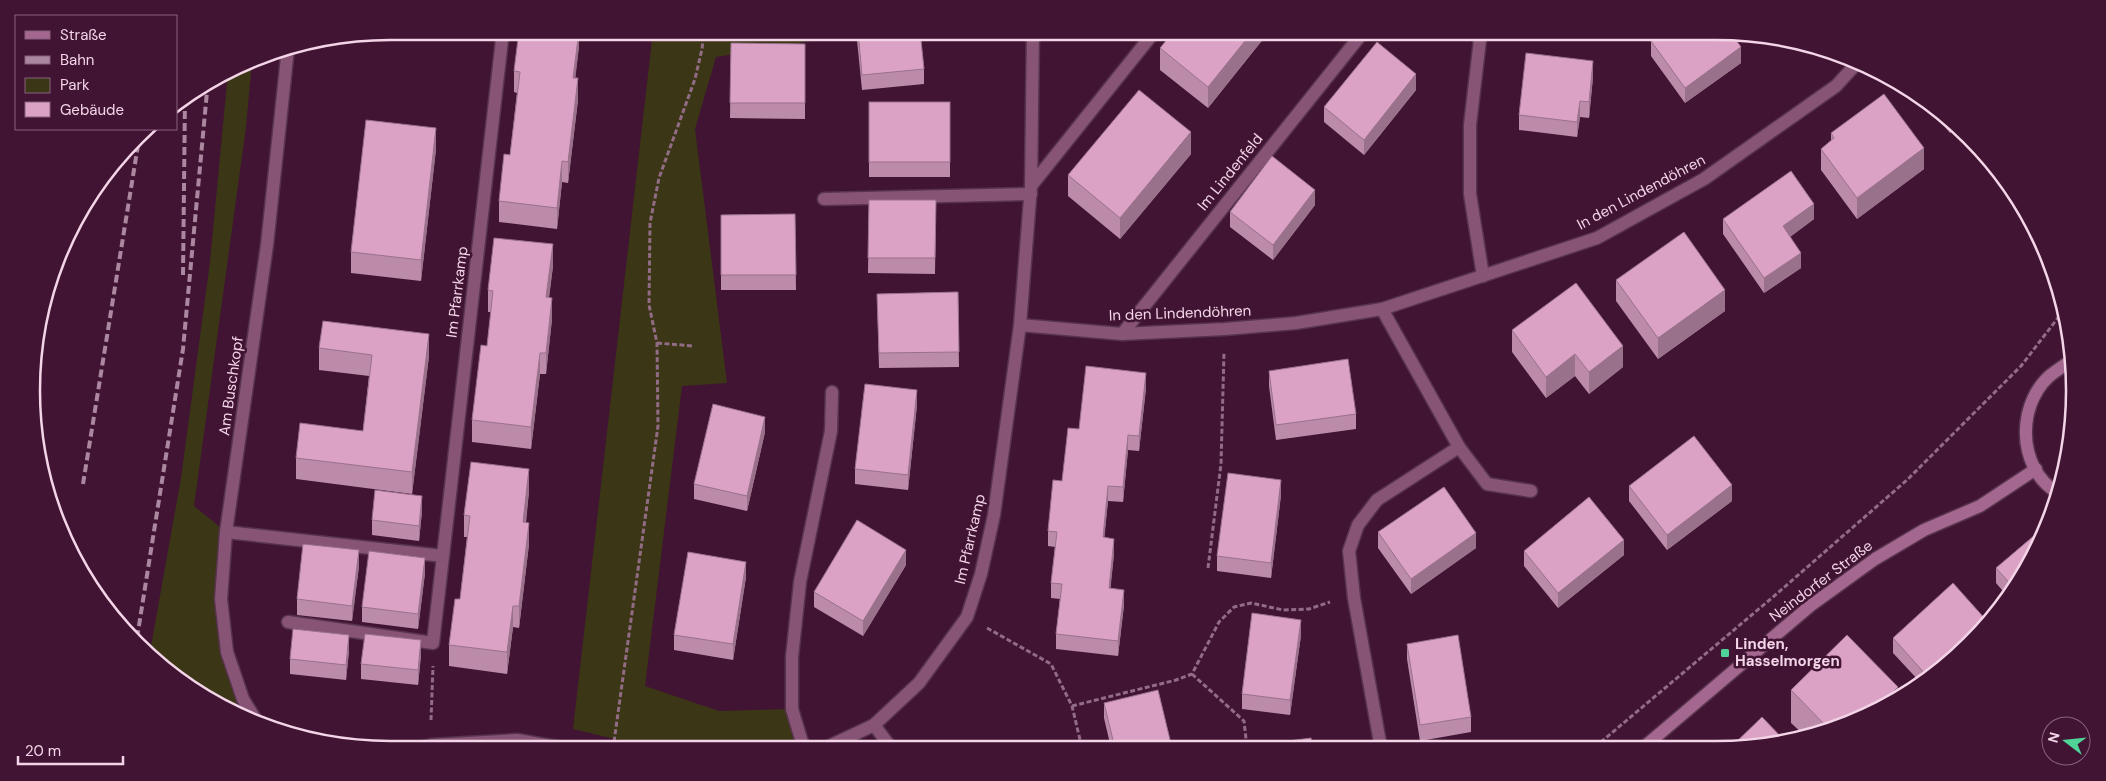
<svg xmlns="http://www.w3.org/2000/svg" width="2106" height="781" font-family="'DM Sans',sans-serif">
	<rect width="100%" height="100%" fill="#411434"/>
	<g fill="#3b3615">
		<path d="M653,31H870L716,57L695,129L727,383L682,386L645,686L719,711L792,709L804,749H657L573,729Z"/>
		<path d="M252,61L246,127L194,506L226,532L227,650L257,722L232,713L172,676L150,652L181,478L210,262L228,72Z"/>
	</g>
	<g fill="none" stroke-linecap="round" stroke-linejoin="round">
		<defs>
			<g id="lane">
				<path d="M1031,186L1155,31"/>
				<path d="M824,199L1031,194"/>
				<path d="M1122,334L1364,31"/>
				<path d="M226,532L443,556L433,643L288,622"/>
				<path d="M443,556L503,31"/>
				<path d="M874,725L892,749"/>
			</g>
			<g id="street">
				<path d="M1481,31L1470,125V194L1483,276"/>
				<path d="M1382,309L1459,447L1487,484L1531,491"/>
				<path d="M1020,325L1122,334L1225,329L1296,323L1382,309L1597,238L1704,179L1836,86L1858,62"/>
				<path d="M257,722L243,699L227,652L221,599L226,532L267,245L288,48"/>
				<path d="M1381,748L1354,598L1349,551L1358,525L1377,500L1459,447"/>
				<path d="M804,749L792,709V657L800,582L831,431L832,392"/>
				<path d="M823,749L874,725L919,683L967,617L981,574L994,515L1020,325L1031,186L1033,31"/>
				<path d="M411,750L432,745L517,740L568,749"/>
			</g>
			<g id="secondary">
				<path d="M2058,493C2015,468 2016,398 2056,371C2061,368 2066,363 2072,361"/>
				<path d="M1644,747L1810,606L1875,559L1924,530L1980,506L2036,469"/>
			</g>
		</defs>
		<use href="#lane" stroke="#57334c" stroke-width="15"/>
		<use href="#street" stroke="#57334c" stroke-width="15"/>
		<use href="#secondary" stroke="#57334c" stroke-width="15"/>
		<g stroke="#926c85" stroke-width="3" stroke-dasharray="5 2.5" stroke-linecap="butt">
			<path d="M657,343L693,346"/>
			<path d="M1208,568L1221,464L1224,352"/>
			<path d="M987,628L1051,664L1072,706L1082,748"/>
			<path d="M1192,674L1244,721L1247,748"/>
			<path d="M1072,706L1176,680L1192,674L1219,622L1234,607L1251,603L1283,610L1309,609L1330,602"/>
			<path d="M431,720L433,666"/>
			<path d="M1595,747L1773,597L1907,480L2021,366L2064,310"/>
			<path d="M613,749L658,426L657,343L649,305L650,223L659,178L695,79L702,49L704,31"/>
		</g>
		<use href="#lane" stroke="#875476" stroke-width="12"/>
		<use href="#street" stroke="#875476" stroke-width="12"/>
		<use href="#secondary" stroke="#a4678f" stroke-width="12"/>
		<g stroke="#ac88a0" stroke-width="4" stroke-dasharray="8 4" stroke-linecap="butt">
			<path d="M183,275L185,98"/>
			<path d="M83,484L139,139"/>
			<path d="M137,638L183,349L208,81"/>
		</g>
	</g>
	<g fill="#bc8baa">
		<path d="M579,31V46L575,78L578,100L568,183L562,182L557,229L499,222V201L510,155L517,93L514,92V71Z"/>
		<path d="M857,31H920L924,69V84L862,90L857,40Z"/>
		<path d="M1268,31V33L1208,108L1160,70V48Z"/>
		<path d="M1546,31H1592L1591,38Z"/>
		<path d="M1651,41L1741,63L1685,103L1651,56Z"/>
		<path d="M731,43L805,44V119L730,118Z"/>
		<path d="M1593,77L1589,118L1580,117L1577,137L1519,130V115Z"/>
		<path d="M1416,90L1364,155L1324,122V107Z"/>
		<path d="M1921,98L1934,106L1957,127L1950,133Z"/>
		<rect x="869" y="102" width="81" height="75"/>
		<path d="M1831,133L1924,169L1857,219L1821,170V149L1831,141Z"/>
		<path d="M436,149L421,281L351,273V252Z"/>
		<path d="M1191,154L1120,239L1068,196V175Z"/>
		<path d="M869,200H936L935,274L868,273Z"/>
		<path d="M1315,205L1273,260L1230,227V212Z"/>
		<path d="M795,214L796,290H721V215Z"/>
		<path d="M1723,219H1814L1790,237L1801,268L1764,293L1723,234Z"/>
		<path d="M553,266L549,298L552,319L546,374H540L531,449L472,442V420L487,346L491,312H488V290Z"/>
		<path d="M1616,280L1725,311L1658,359L1616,301Z"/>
		<path d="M958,292L959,367L879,368L877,294Z"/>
		<path d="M1512,330L1623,367L1589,394L1575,376L1546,398L1512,352Z"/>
		<path d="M319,348L429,356L412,494L296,479V458L363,431L369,376L319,370Z"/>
		<path d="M1269,371L1356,414V429L1276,440L1269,386Z"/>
		<path d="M1146,388L1139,451L1128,450L1123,502L1108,501L1104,538L1114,554L1110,589L1124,605L1118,656L1056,649V634L1060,599L1051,598V583L1055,547L1048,546V531L1062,481L1079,429Z"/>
		<path d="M917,405L908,490L855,484V469Z"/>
		<path d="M765,432L747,511L694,499V484Z"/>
		<path d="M1629,486L1732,501L1667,550L1629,501Z"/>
		<path d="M529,491L526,523L529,544L519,628L513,627L507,674L449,666V645L460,599L467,537H464V515Z"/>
		<path d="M1281,495L1271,578L1217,571V556Z"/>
		<path d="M422,511L419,541L372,535V520Z"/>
		<path d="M2042,529L2014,590L2008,597L1996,583V568Z"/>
		<path d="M1378,532L1476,548L1411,594L1378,548Z"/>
		<path d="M1524,551L1624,555L1558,608L1524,566Z"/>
		<path d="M906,565L863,636L814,607V592Z"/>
		<path d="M359,566L352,621L297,615V599Z"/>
		<path d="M425,573L418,629L362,622V607Z"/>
		<path d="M746,577L733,660L674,650V635Z"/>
		<path d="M1301,635L1290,715L1242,709V694Z"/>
		<path d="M1893,638L1953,660L1920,682L1893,653Z"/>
		<path d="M1407,644L1471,717V732L1420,741L1407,659Z"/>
		<path d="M349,651L346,680L290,674V659Z"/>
		<path d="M421,655L418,685L361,679V664Z"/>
		<path d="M1791,690L1898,697L1874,713L1803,734L1791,723Z"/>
		<path d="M1104,703L1172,748H1111L1104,718Z"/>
	</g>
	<g fill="#99718b">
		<path d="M579,31V46L573,99V78Z"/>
		<path d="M1253,31H1268V33L1208,108V87Z"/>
		<path d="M1741,47V63L1685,103V88Z"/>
		<path d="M1593,61V77L1589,118V102Z"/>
		<path d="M1416,74V90L1364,155V140Z"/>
		<path d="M578,78V100L568,183V162Z"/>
		<path d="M1580,101V117L1577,137V122Z"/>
		<path d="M1950,120L1957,127L1950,133Z"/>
		<path d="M436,128V149L421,281V260Z"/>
		<path d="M1191,132V154L1120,239V218Z"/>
		<path d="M1924,148V169L1857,219V198Z"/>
		<path d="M562,161V182L557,229V208Z"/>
		<path d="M1315,190V205L1273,260V245Z"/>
		<path d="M1814,204V219L1783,242V226Z"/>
		<path d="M553,244V266L546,318V297Z"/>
		<path d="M1801,253V268L1764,293V278Z"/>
		<path d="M1725,290V311L1658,359V338Z"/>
		<path d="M552,298V319L546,374V353Z"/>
		<path d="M429,334V356L412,494V472Z"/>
		<path d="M1623,346V367L1589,394V372Z"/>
		<path d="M540,353V374L531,449V427Z"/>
		<path d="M1575,354V376L1546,398V377Z"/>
		<path d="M1146,373V388L1139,451V436Z"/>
		<path d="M917,390V405L908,490V475Z"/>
		<path d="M765,417V432L747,511V496Z"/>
		<path d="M1128,435V450L1123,502V487Z"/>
		<path d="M529,469V491L523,544V522Z"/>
		<path d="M1281,480V495L1271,578V563Z"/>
		<path d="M1732,485V501L1667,550V535Z"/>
		<path d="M1108,486V501L1103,553V537Z"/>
		<path d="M422,496V511L419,541V526Z"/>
		<path d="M529,523V544L519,628V606Z"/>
		<path d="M1476,533V548L1411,594V579Z"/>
		<path d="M1114,539V554L1109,604V588Z"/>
		<path d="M1624,540V555L1558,608V593Z"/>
		<path d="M359,550V566L352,621V606Z"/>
		<path d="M906,550V565L863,636V621Z"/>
		<path d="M425,558V573L418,629V614Z"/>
		<path d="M746,562V577L733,660V644Z"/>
		<path d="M1124,590V605L1118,656V641Z"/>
		<path d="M513,606V627L507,674V652Z"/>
		<path d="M1301,620V635L1290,715V700Z"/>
		<path d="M349,635V651L346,680V665Z"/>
		<path d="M421,640V655L418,685V670Z"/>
		<path d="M1898,687V697L1874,713L1872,714Z"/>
	</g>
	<g fill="#dba2c6" stroke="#99718b">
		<path d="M519,31H579L573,78H578L568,162L562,161L557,208L499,201L504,154L510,155L520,72L514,71Z"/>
		<path d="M858,31H920L924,69L862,75Z"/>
		<path d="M1174,31H1253L1208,87L1160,48Z"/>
		<path d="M1665,31H1716L1731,33L1741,47L1685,88L1651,41Z"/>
		<path d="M1377,42L1416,74L1364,140L1324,107Z"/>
		<path d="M731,43L805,44V103H730Z"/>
		<path d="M1526,53L1593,61L1589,102L1580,101L1577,122L1519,115Z"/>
		<path d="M1139,90L1191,132L1120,218L1068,175Z"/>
		<path d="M1884,94L1924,148L1857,198L1821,149L1834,138L1831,133Z"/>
		<rect x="869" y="102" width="81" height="60"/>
		<path d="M366,120L436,128L421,260L351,252Z"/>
		<path d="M1272,156L1315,190L1273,245L1230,212Z"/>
		<path d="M1791,171L1814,204L1783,226L1801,253L1764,278L1723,219Z"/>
		<path d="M869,200H936L935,258H868Z"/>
		<path d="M795,214L796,275H721V215Z"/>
		<path d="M1684,232L1725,290L1658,338L1616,280Z"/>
		<path d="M494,238L553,244L546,297L552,298L546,353H540L531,427L472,420L481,345L487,346L493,291L488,290Z"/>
		<path d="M1576,283L1623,346L1589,372L1575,354L1546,377L1512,330Z"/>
		<path d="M958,292L959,352L879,353L877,294Z"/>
		<path d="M323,321L429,334L412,472L296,458L300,423L363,431L372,355L319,348Z"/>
		<path d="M1348,359L1356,414L1276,425L1269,371Z"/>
		<path d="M1086,366L1146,373L1139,436L1128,435L1123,487L1108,486L1103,537L1114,539L1109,588L1124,590L1118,641L1056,634L1062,584L1051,583L1057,532L1048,531L1053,480L1062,481L1068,428L1079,429Z"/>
		<path d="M865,384L917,390L908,475L855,469Z"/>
		<path d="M713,404L765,417L747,496L694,484Z"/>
		<path d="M1694,436L1732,485L1667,535L1629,486Z"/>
		<path d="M471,462L529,469L523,522L529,523L519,606H513L507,652L449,645L455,599H460L470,516L464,515Z"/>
		<path d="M1228,473L1281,480L1271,563L1217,556Z"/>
		<path d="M1444,487L1476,533L1411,579L1378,532Z"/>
		<path d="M375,490L422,496L419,526L372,520Z"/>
		<path d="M1589,497L1624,540L1558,593L1524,551Z"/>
		<path d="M857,520L906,550L863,621L814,592Z"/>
		<path d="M2042,529L2015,589L1996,568Z"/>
		<path d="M303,544L359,550L352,606L297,599Z"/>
		<path d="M369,551L425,558L418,614L362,607Z"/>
		<path d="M688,552L746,562L733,644L674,635Z"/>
		<path d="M1953,583L1987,621L1953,660L1928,677L1893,638Z"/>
		<path d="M1252,613L1301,620L1290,700L1242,694Z"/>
		<path d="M293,629L349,635L346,665L290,659Z"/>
		<path d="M365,634L421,640L418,670L361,664Z"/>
		<path d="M1458,635L1471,717L1420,725L1407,644Z"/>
		<path d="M1847,635L1898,687L1872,714L1827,727L1791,690Z"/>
		<path d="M1158,690L1172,748H1115L1104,703Z"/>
		<path d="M1762,717L1784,740L1763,747H1731Z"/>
		<path d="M1311,738L1312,748H1259L1258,745Z"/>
	</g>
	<rect fill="#4fd399" stroke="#411434" stroke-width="2" x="1720" y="648" width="10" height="10" rx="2.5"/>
	<g text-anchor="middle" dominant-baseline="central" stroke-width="5" stroke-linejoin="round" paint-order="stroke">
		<g font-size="15" fill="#f3d5e7" stroke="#411434">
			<text transform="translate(1230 172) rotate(-51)">Im Lindenfeld</text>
			<text transform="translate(1641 192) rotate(-28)">In den Lindendöhren</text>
			<text transform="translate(457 292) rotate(-83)">Im Pfarrkamp</text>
			<text transform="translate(1180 313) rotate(-2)">In den Lindendöhren</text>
			<text transform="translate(231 386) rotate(-82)">Am Buschkopf</text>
			<text transform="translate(970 539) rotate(-77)">Im Pfarrkamp</text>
			<text transform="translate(1821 581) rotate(-37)">Neindorfer Straße</text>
		</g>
		<g font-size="15" font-weight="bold" fill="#f3d5e7" stroke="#411434" text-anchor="start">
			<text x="1735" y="644">Linden,<tspan x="1735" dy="17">Hasselmorgen</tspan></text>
		</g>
	</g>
	<path d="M0 0H2106V781H0ZM390 40H1716A350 350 0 0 1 2066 390V391A350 350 0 0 1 1716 741H390A350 350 0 0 1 40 391V390A350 350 0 0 1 390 40Z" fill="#411434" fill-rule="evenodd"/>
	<path fill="none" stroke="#f3d5e7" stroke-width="2.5" d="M390 40H1716A350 350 0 0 1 2066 390V391A350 350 0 0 1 1716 741H390A350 350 0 0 1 40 391V390A350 350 0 0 1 390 40Z"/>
	<rect x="15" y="15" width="162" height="115" fill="#411434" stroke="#88617c"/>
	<rect x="25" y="31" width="25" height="8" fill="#a4678f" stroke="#88617c"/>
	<text x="60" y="40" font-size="15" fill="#f3d5e7">Straße</text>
	<rect x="25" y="56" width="25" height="8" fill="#ac88a0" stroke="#88617c"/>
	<text x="60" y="65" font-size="15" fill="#f3d5e7">Bahn</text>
	<rect x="25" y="78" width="25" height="15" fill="#3b3615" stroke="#88617c"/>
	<text x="60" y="90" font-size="15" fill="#f3d5e7">Park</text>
	<rect x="25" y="102" width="25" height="15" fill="#dba2c6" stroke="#88617c"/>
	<text x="60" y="115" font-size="15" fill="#f3d5e7">Gebäude</text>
	<g transform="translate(2066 741) rotate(286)"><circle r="24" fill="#411434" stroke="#88617c"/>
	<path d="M0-4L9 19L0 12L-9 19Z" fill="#4fd399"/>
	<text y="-8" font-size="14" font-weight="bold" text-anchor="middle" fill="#f3d5e7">N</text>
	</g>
	<path d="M18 756v8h105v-8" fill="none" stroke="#f3d5e7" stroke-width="2.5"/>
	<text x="25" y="756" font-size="15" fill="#f3d5e7" stroke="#411434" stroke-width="4" paint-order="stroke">20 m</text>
</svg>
